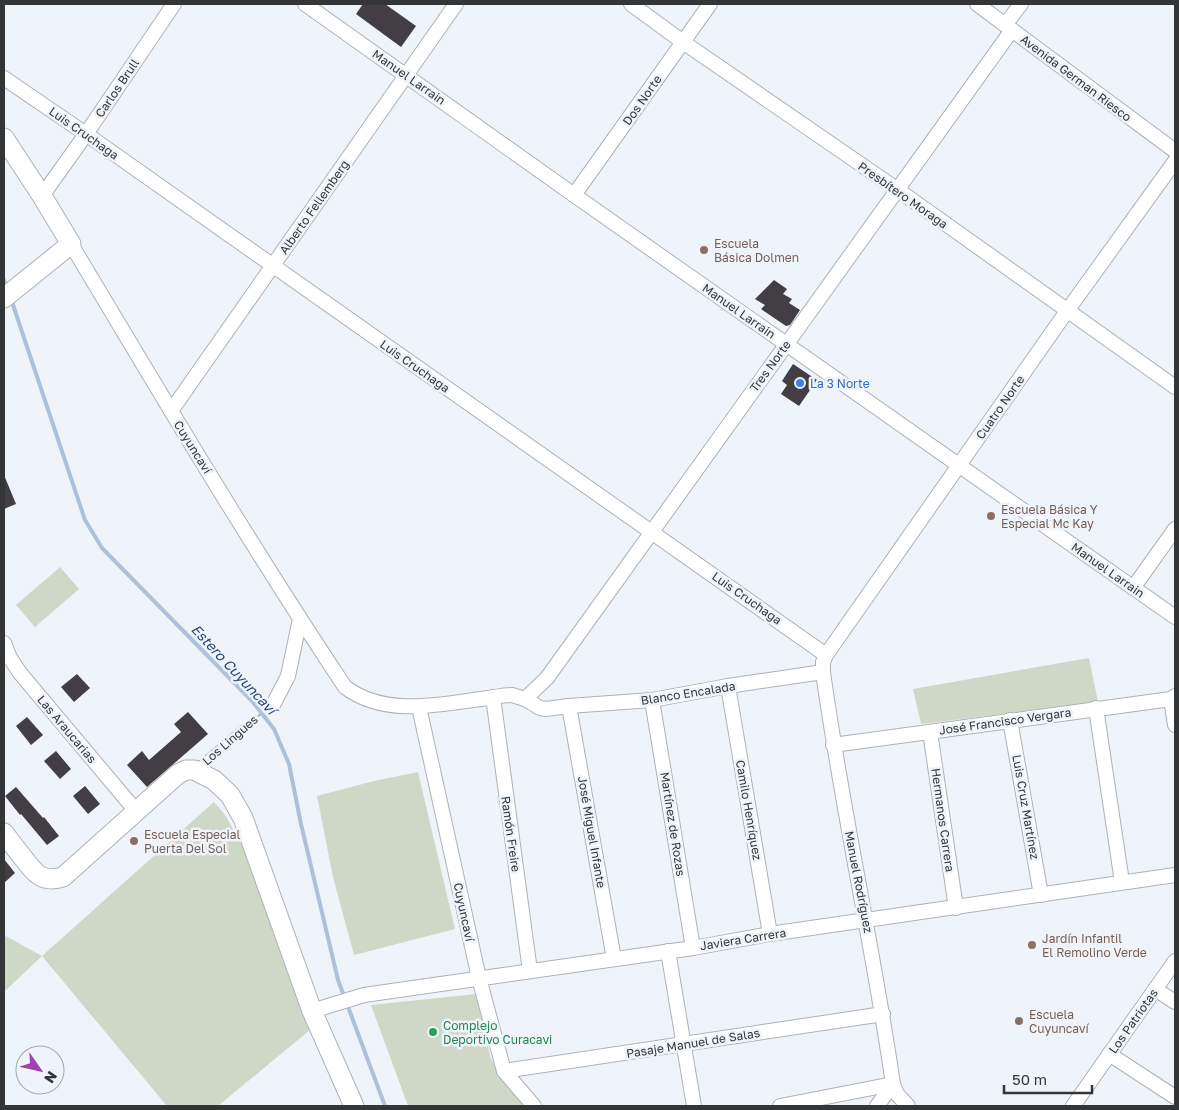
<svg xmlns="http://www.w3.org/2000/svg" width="1179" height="1110" font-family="'Golos Text',sans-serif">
	<rect width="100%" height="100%" fill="#eef4fa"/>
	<g fill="#cfd8c7">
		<path d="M60,567L79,589L35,627L16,605Z"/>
		<path d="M1089,658L1098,702L921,724L913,689Z"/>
		<path d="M418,772L455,929L354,955L333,877L317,796L374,781Z"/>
		<path d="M214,802L225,815L241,843L316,1025L218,1106H167L42,956L4,992V935L42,956Z"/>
		<path d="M476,994L491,1059L505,1083L526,1106H408L371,1005Z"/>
	</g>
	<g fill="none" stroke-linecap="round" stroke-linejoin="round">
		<g stroke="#adc1db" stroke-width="4">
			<path d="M4,280L7,288"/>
			<path d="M11,299L85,520L102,548L252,701L274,729L289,764L301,824L338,980L385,1106"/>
		</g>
	</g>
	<g fill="#433e43">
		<path d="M363,4H385L416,26L401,47L356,14Z"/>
		<path d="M774,280L787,289L783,294L792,299L789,303L800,310L790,325L786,326L761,309L765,305L755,299Z"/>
		<path d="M793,364L817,380L799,406L781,394L787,385L782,381Z"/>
		<path d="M4,475L16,504L4,509Z"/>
		<path d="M77,674L90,688L74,702L61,687Z"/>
		<path d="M188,712L208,734L147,787L127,765L142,751L149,760L181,732L174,724Z"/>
		<path d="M27,717L43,735L31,745L16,726Z"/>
		<path d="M56,751L71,769L60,779L44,761Z"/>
		<path d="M85,786L100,804L88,814L73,796Z"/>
		<path d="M16,787L43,818L44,817L59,836L47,845L21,814L20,815L5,796Z"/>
		<path d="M4,859L15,873L4,883Z"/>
	</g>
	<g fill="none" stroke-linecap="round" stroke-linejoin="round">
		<defs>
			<path id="lane" d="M196,769L244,728"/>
			<g id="street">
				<path d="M305,4L574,195L1175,617"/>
				<path d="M631,4L683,42L898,190L1175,387"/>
				<path d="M977,4L1175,151"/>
				<path d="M1005,25L1021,4"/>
				<path d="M4,78L86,134L826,655"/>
				<path d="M574,195L710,4"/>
				<path d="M42,196L86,134L174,4"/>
				<path d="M71,244C160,393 249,543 345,687C386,718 442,704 488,698C496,697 504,695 512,695L525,699L540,708L546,709L569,706L652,700L728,686L823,672"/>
				<path d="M171,411L456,4"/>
				<path d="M1133,588L1175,529"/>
				<path d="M4,643L10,658L20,673L136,811"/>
				<path d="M728,686L770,934"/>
				<path d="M493,697L530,971"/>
				<path d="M525,699L547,678L1012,30"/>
				<path d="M1171,699L1175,725"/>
				<path d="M652,700L693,948"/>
				<path d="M274,703L288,676L300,619"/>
				<path d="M569,706L614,959"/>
				<path d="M419,707L479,978L504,1071L534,1106"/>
				<path d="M1096,708L1122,882"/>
				<path d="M1010,720L1041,895"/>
				<path d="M930,732L956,908"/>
				<path d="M833,745L1171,699L1175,696"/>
				<path d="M668,951L694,1106"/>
				<path d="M1155,989L1175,1002"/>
				<path d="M312,1011L364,995L693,948L770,934L1175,875"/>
				<path d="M1109,1054L1175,1097"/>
				<path d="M504,1071L883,1014"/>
				<path d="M780,1106L893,1084"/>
				<path d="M877,1106L893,1084"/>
				<path d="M908,1106L897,1094L893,1084C873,946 842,810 823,672V662L826,655L1067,311L1175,161"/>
				<path d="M1073,1106L1175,961"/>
			</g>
			<g id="secondary">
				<path d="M4,138L42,196L71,244L4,298"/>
				<path d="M4,833C10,841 15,848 21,855C33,871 41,884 63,877L178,774L186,770H194L214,780L230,795L243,818L312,1011L354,1106"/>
			</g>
		</defs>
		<use href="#lane" stroke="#adb2b7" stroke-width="9"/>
		<use href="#street" stroke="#adb2b7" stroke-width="16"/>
		<use href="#secondary" stroke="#adb2b7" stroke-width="21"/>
		<path stroke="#aeb3b7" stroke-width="2" stroke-dasharray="4 4" stroke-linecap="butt" d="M252,722L265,710"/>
		<use href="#lane" stroke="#fff" stroke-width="7"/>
		<use href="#street" stroke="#fff" stroke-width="14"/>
		<use href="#secondary" stroke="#fff" stroke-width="19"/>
	</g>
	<g fill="#8d6e63" stroke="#eef4fa" stroke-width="2">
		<circle cx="704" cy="250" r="5"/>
		<circle cx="991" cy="516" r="5"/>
		<circle cx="134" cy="841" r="5"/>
		<circle cx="1032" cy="945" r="5"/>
		<circle cx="1019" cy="1021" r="5"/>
	</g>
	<circle fill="#3f7fe0" stroke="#eef4fa" stroke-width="2" cx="800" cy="383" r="5"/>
	<circle fill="#2e9e5b" stroke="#eef4fa" stroke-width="2" cx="433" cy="1032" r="5"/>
	<g text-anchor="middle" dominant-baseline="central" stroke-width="5" stroke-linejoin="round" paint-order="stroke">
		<g font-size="12" fill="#333537" stroke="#eef4fa">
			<text transform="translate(409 77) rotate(35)">Manuel Larrain</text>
			<text transform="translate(1076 78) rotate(37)">Avenida German Riesco</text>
			<text transform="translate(117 88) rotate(-56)">Carlos Brull</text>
			<text transform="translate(642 100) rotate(-55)">Dos Norte</text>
			<text transform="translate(84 133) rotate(35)">Luis Cruchaga</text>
			<text transform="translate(903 195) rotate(35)">Presbítero Moraga</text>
			<text transform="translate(314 207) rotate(-55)">Alberto Fellemberg</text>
			<text transform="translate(739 311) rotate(35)">Manuel Larrain</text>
			<text transform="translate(415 366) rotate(35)">Luis Cruchaga</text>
			<text transform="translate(770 366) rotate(-54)">Tres Norte</text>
			<text transform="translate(1000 407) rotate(-55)">Cuatro Norte</text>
			<text transform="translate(193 447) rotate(58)">Cuyuncaví</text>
			<text transform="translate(1108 570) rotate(35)">Manuel Larrain</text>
			<text transform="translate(747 598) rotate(35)">Luis Cruchaga</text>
			<text transform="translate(688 693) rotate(-9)">Blanco Encalada</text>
			<text transform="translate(1005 721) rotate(-8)">José Francisco Vergara</text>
			<text transform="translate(67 729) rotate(50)">Las Araucarias</text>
			<text transform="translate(230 740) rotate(-41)">Los Lingues</text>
			<text transform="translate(1026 807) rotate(80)">Luis Cruz Martínez</text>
			<text transform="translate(749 810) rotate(80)">Camilo Henríquez</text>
			<text transform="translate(943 820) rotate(82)">Hermanos Carrera</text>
			<text transform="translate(673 824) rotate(81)">Martínez de Rozas</text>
			<text transform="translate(592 832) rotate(80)">José Miguel Infante</text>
			<text transform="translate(511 834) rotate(82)">Ramón Freire</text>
			<text transform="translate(859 882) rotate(79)">Manuel Rodríguez</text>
			<text transform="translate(464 912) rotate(78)">Cuyuncaví</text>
			<text transform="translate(743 939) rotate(-9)">Javiera Carrera</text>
			<text transform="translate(1133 1021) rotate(-55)">Los Patriotas</text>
			<text transform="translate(693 1043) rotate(-9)">Pasaje Manuel de Salas</text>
		</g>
		<g font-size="12" fill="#785e54" stroke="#eef4fa" text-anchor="start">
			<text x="714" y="243">Escuela<tspan x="714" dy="14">Básica Dolmen</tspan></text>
			<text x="1001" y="509">Escuela Básica Y<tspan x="1001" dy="14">Especial Mc Kay</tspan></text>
			<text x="144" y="834">Escuela Especial<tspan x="144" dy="14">Puerta Del Sol</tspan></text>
			<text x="1042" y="938">Jardín Infantil<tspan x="1042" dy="14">El Remolino Verde</tspan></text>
			<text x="1029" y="1014">Escuela<tspan x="1029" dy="14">Cuyuncaví</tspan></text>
		</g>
		<g font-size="12" fill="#366cbe" stroke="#eef4fa" text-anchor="start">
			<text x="810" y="383">La 3 Norte</text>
		</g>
		<g font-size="12" fill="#27864d" stroke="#eef4fa" text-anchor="start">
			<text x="443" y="1025">Complejo<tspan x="443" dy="14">Deportivo Curacavi</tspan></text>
		</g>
		<g font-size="14" font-style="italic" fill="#2a476d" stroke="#eef4fa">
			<text transform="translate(234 669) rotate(47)">Estero Cuyuncaví</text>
		</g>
	</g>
	<rect width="1179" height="1110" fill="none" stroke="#333537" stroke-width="10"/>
	<g transform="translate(40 1070) rotate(124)"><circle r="24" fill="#eef4fa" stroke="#a3a8ac"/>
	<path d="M0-4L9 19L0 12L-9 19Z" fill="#a143ac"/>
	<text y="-8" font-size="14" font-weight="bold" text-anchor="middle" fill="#333537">N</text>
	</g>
	<path d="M1004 1085v8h88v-8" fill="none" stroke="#333537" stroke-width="2.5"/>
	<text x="1012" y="1085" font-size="15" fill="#333537" stroke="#eef4fa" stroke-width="4" paint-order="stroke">50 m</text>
</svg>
